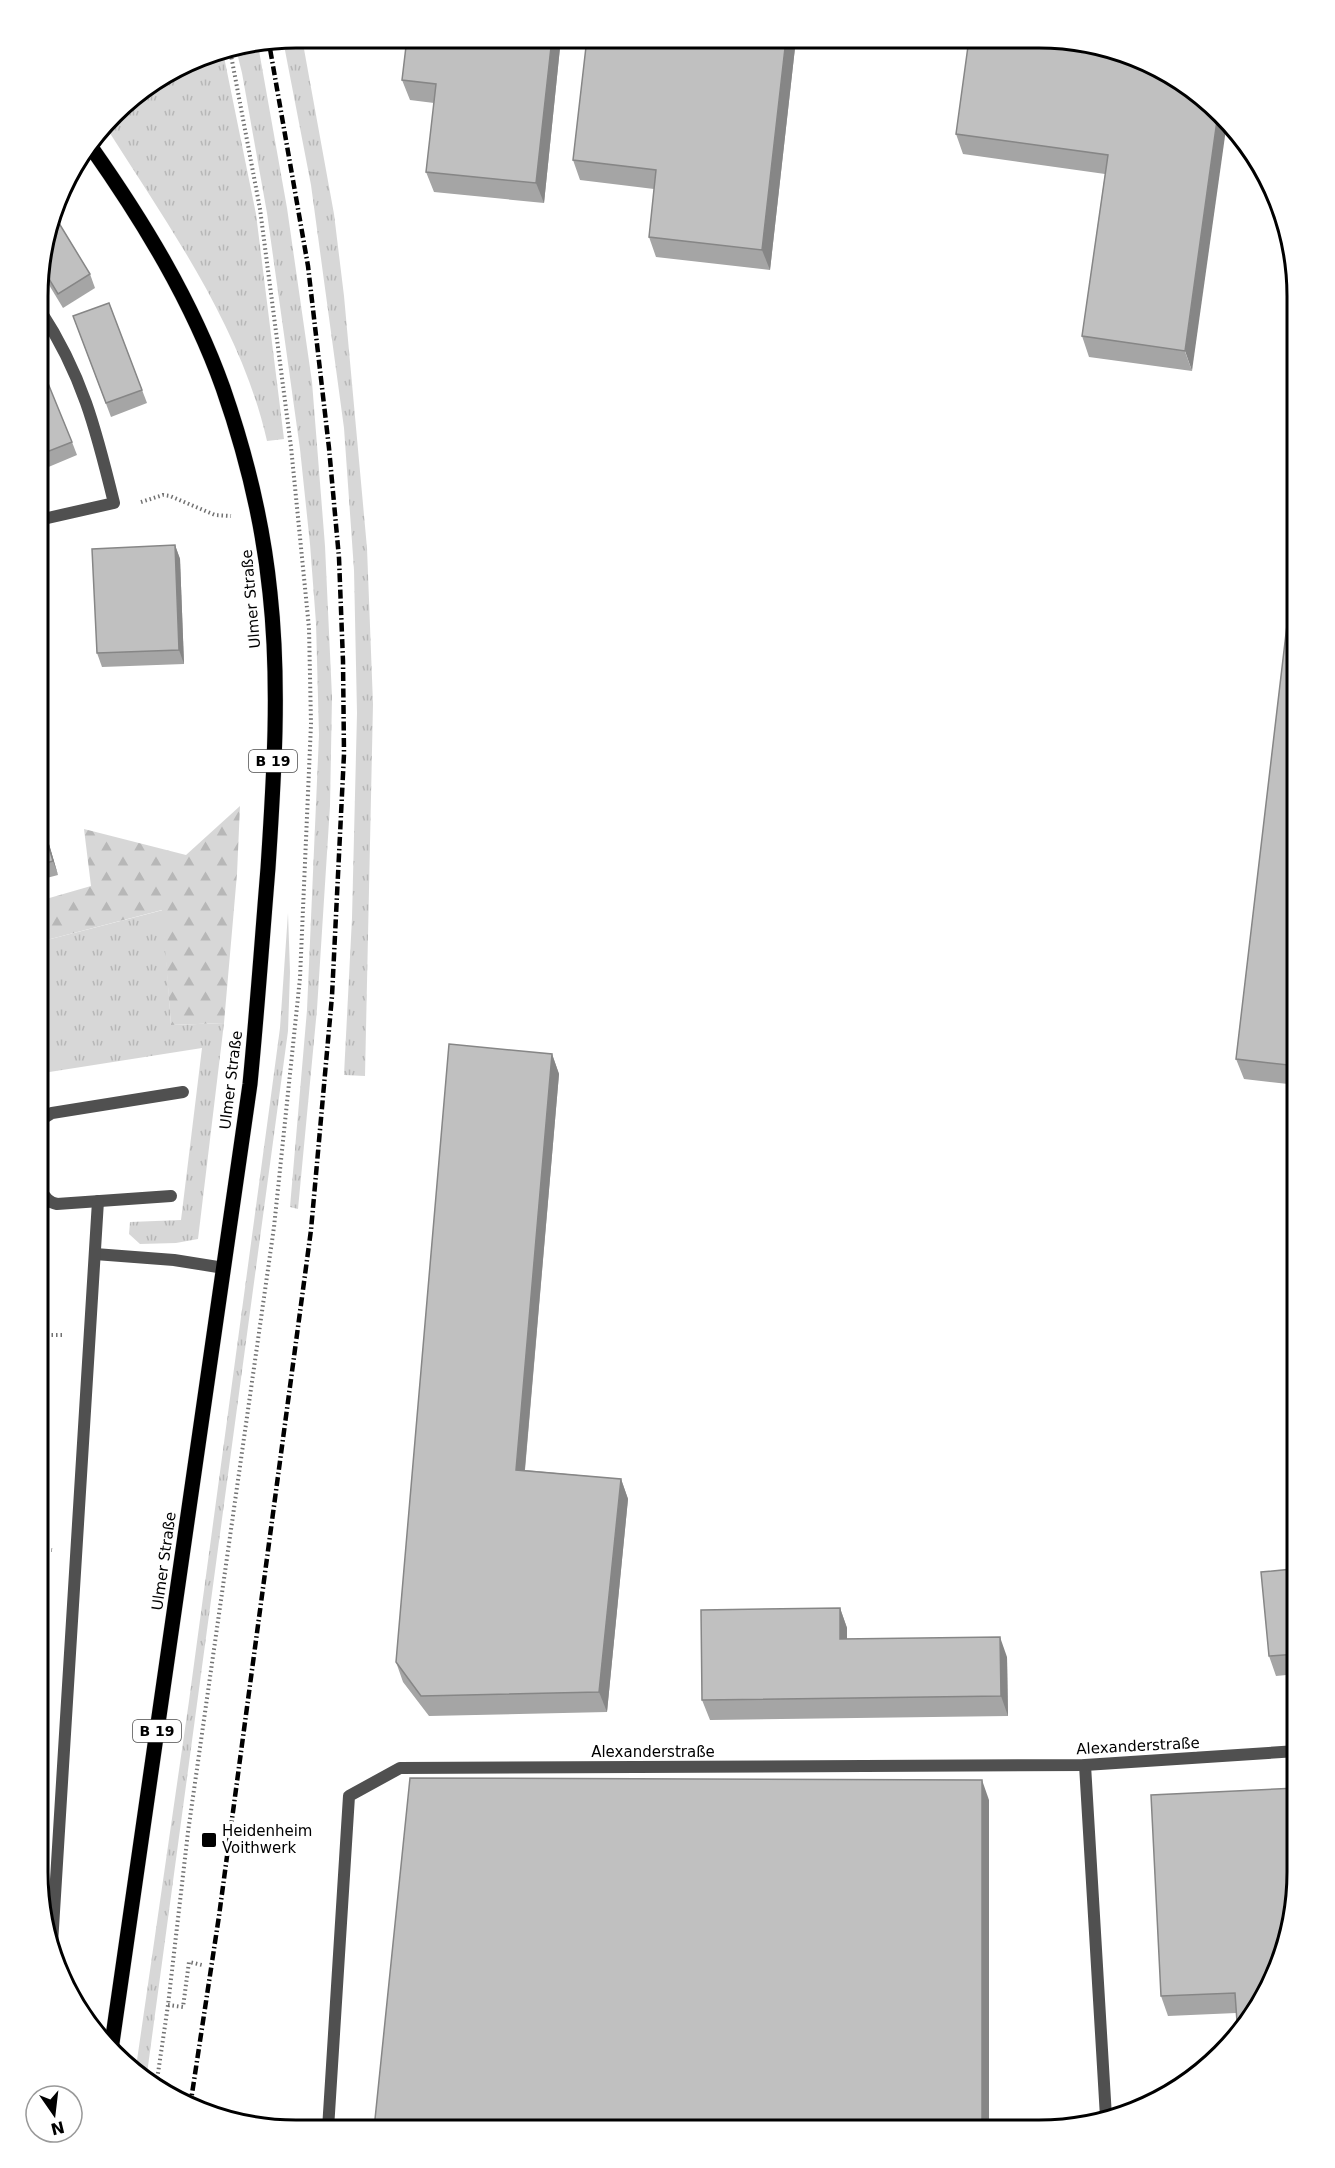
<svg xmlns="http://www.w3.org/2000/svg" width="1335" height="2168" font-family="'DejaVu Sans',sans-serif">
	<defs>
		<pattern id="grass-tufts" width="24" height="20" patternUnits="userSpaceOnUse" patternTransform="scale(1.5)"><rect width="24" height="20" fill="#d7d7d7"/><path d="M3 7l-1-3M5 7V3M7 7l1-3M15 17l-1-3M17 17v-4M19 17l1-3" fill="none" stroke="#b7b7b7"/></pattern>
		<pattern id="forest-firs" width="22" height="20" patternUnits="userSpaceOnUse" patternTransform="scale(1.5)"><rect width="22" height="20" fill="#d7d7d7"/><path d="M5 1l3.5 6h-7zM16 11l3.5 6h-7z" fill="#b7b7b7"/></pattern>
	</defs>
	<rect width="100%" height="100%" fill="#fff"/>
	<g fill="url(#grass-tufts)">
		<path d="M296,38H302L334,214L344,296L367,548L373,704L365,1076L344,1075L352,918L357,713L354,570L344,428L311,185L283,40Z"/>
		<path d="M258,45L287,208L312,382L325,546L332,697L330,806L317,1009L298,1209L290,1207L307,1010L319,735L316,623L310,544L300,449L267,213L242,73L236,49Z"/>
		<path d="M223,52L256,214L284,439L267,441C241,326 168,225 106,127L125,102L197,57Z"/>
		<path d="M163,910L171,1025L224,1023L198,1239L176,1243L140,1244L129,1234L130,1222L181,1220L202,1048L43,1073L39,1057V942Z"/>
		<path d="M288,913L290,972L288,1031L146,2081L135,2074L189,1701L270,1103L280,1028Z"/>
	</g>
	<path fill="url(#forest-firs)" d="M240,806L237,874L224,1023L171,1025L162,910L39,942V901L91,886L84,829L186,855Z"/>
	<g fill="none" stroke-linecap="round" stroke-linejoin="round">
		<defs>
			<path id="primary" d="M91,147C143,221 192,301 223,388C246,454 263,523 270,593C280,684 274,777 268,868C262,941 257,1012 250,1084L111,2050"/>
		</defs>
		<use href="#primary" stroke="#dbdbdb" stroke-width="16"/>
		<g stroke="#727272" stroke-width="4" stroke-dasharray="1.5 3" stroke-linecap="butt">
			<path d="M141,502L163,495L170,496L215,515L231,516"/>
			<path d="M38,1335H65"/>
			<path d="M38,1548L52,1550"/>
			<path d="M168,2005L183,2007L189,1962L202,1965"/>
			<path d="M156,2087L168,2005L188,1832L274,1227L300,978L311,724L309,628L291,447L260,209L230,50"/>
		</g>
		<g stroke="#505050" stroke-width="12">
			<path d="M39,1127L44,1118L52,1113L183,1092"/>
			<path d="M38,1156C40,1173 36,1200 57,1204L171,1196"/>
			<path d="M95,1254L174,1260L224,1268"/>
			<path d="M1085,1765L1106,2117"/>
			<path d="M52,1944L98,1201"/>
			<path d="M328,2129L349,1796L400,1768L1085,1765L1297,1751"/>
		</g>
		<path stroke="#505050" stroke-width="12" d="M39,520L114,503C96,429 82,374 40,310"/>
		<use href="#primary" stroke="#000" stroke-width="15"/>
		<path stroke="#000" stroke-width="4.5" stroke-dasharray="9 3 1.5 3" stroke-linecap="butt" d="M190,2107L219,1916L311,1230L332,996L344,754L343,661L339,558L329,448L308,266L269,43"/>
	</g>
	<g fill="#a5a5a5">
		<path d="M407,38H561L544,203L434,192L426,172L434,103L410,100L402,80Z"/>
		<path d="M587,38L796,39L770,270L656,257L649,237L654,189L580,180L573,160Z"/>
		<path d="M1073,40L1192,371L1089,357L1082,336L1105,174L963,154L956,134Z"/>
		<path d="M40,262L90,274L95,288L63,308L40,270Z"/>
		<path d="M109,303L147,403L111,417L73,316Z"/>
		<path d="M40,378L72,442L77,455L39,471Z"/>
		<path d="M1297,540V1085L1244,1079L1236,1059Z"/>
		<path d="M175,545L180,559L184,664L102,667L97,653Z"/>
		<path d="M39,810L58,875L39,880Z"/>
		<path d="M552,1054L559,1074L525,1470L621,1479L628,1499L607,1712L429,1716L403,1682L396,1662Z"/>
		<path d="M1297,1525V1674L1276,1676L1269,1656L1292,1569Z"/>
		<path d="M840,1608L847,1628V1639L1007,1657L1008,1716L710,1720L702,1700Z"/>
		<path d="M1297,1788L1236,2013L1168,2016L1161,1996Z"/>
	</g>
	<g fill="#868686">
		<path d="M552,38H561L544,203L536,183Z"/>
		<path d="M786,39H796L770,270L762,250Z"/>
		<path d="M1218,113L1227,122L1192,371L1185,351Z"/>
		<path d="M175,545L180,559L184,664L179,650Z"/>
		<path d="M39,810L58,875L53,861L39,814Z"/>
		<path d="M552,1054L559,1074L523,1490L516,1470Z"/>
		<path d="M621,1479L628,1499L607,1712L599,1692Z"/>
		<path d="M840,1608L847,1628V1659L840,1639Z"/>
		<path d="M1000,1637L1007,1657L1008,1716L1001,1696Z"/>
		<path d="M982,1780L989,1800V2130H982Z"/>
	</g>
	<g fill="#c0c0c0" stroke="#868686" stroke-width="1.5">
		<path d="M407,38H552L536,183L426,172L436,84L402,80Z"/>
		<path d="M587,38L786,39L762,250L649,237L656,170L573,160Z"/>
		<path d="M969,39L1073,40L1138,57L1197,91L1218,113L1185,351L1082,336L1108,155L956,134Z"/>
		<path d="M54,215L90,274L58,294L40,264Z"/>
		<path d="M109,303L142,390L106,403L73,316Z"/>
		<path d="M45,376L72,442L39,455L40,378Z"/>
		<path d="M1297,540V1066L1236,1059Z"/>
		<path d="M175,545L179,650L97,653L92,549Z"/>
		<path d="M39,814L53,861L39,865Z"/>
		<path d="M449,1044L552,1054L516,1470L621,1479L599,1692L421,1696L396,1662Z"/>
		<path d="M1288,1525H1297V1654L1269,1656L1261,1572L1292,1569Z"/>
		<path d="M840,1608V1639L1000,1637L1001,1696L702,1700L701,1610Z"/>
		<path d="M410,1778L982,1780V2130L374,2129Z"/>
		<path d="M1297,1788V1889L1284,1956L1244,2029L1238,2036L1235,1993L1161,1996L1151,1795Z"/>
	</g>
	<rect fill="#000" stroke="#fff" stroke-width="2" x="201" y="1832" width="16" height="16" rx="3"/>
	<g text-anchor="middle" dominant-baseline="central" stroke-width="6" stroke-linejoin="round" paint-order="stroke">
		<g fill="#fff" stroke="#4c4c4c" stroke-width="1.5">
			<rect x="249" y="750" width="48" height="22" rx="4.5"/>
			<rect x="133" y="1720" width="48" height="22" rx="4.5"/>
		</g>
		<g font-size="14" font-weight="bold" fill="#000">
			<text x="273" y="761">B 19</text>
			<text x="157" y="1731">B 19</text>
		</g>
		<g font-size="15" fill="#000" stroke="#fff">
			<text transform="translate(251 599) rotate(-95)">Ulmer Straße</text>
			<text transform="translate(231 1080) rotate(-83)">Ulmer Straße</text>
			<text transform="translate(164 1561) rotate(-82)">Ulmer Straße</text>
			<text transform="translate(1138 1746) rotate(-3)">Alexanderstraße</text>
			<text x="653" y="1752">Alexanderstraße</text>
		</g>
		<g font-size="15" fill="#000" stroke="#fff" text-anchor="start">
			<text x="222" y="1831">Heidenheim<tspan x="222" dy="17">Voithwerk</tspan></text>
		</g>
	</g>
	<path d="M0 0H1335V2168H0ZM296 48H1039A248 248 0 0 1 1287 296V1872A248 248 0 0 1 1039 2120H296A248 248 0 0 1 48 1872V296A248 248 0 0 1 296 48Z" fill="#fff" fill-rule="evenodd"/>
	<path fill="none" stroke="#000" stroke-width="3" d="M296 48H1039A248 248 0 0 1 1287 296V1872A248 248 0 0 1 1039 2120H296A248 248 0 0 1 48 1872V296A248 248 0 0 1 296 48Z"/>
	<g transform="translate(54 2114) rotate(166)"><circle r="28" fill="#ffffff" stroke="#999999" stroke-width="1.5"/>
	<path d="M0-4.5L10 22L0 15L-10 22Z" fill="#000000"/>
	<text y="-9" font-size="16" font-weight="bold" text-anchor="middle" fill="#000000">N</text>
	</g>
</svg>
